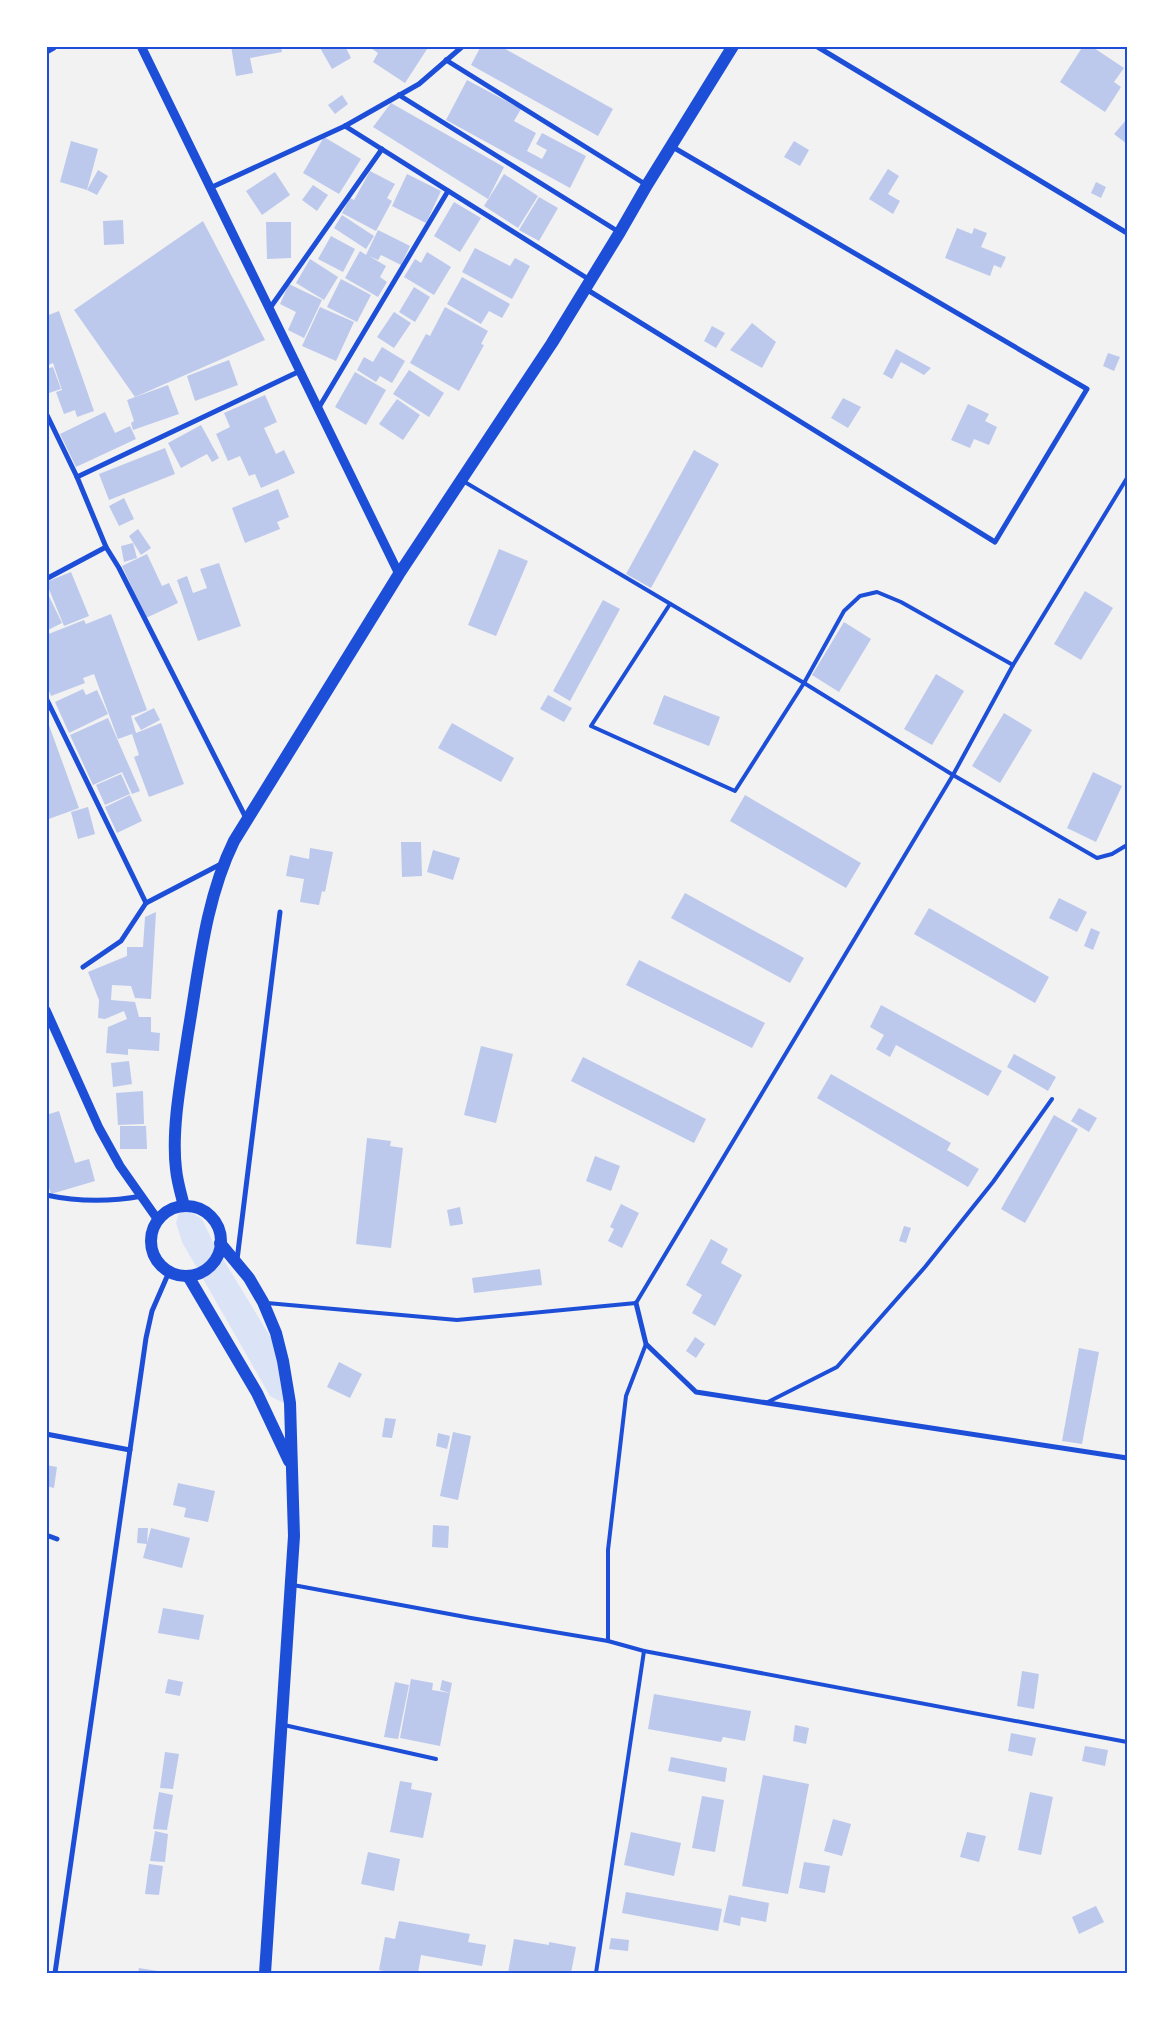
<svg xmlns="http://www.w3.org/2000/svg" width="1173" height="2019" font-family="'Asap Condensed',sans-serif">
	<rect width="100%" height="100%" fill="#f2f2f2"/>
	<path fill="#dbe4f7" d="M181,1206L202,1219L214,1244L274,1343L289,1406L270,1396L182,1242L176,1223Z"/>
	<g fill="#bdc9ec">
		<path d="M231,46H281L282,52L250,58L253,73L236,76Z"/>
		<path d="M319,46H345L351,58L332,69Z"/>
		<path d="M368,46H429L405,83L373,62L378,53Z"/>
		<path d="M481,46H500L613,109L598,136L471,65Z"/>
		<path d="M1083,46H1091L1124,68L1114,82L1121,87L1105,112L1060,82Z"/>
		<path d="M467,80L521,109L514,121L536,133L527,151L542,159L547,150L536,144L542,133L586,156L570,188L446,120Z"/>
		<path d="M342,95L348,104L335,114L328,105Z"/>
		<path d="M391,103L504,167L488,199L373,127Z"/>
		<path d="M1127,119V144L1114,134Z"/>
		<path d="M324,137L361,159L339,194L303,173Z"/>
		<path d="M71,141L98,149L87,190L60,182Z"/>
		<path d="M794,141L809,150L800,166L784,157Z"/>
		<path d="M888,169L899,176L888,194L900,201L893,214L869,199Z"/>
		<path d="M98,170L108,176L97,195L87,190Z"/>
		<path d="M370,171L395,184L387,198L392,201L376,231L342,213L350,198L354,200Z"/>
		<path d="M275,172L290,195L262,215L246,191Z"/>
		<path d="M407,174L441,191L426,223L392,206Z"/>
		<path d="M504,174L538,196L518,228L484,206Z"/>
		<path d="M1096,182L1106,187L1101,198L1091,193Z"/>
		<path d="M313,185L328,195L317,211L302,200Z"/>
		<path d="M539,197L558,208L539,241L519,230Z"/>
		<path d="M454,202L481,218L460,252L434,236Z"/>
		<path d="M342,215L374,236L366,249L334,228Z"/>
		<path d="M123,220L124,244L104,245L103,221Z"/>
		<path d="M203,221L265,340L135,397L74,310Z"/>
		<path d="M266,222H291V258L267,259Z"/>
		<path d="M957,228L972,234L974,228L987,233L981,247L1006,257L1001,268L994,265L990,276L945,258Z"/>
		<path d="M378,230L410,246L401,265L381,255L378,260L369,256L386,266L380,277L387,282L378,297L345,278L360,251L366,255Z"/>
		<path d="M331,236L355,249L343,272L318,259Z"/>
		<path d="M475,248L510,266L515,258L530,266L512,299L462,272Z"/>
		<path d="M427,252L451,267L434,295L404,277L415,259L421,263Z"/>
		<path d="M310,259L338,277L324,300L296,283Z"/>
		<path d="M462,277L510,304L502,318L489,311L481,324L447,304Z"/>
		<path d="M341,279L371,295L357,322L327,307Z"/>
		<path d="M289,284L322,300L304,338L288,330L296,312L280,304Z"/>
		<path d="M414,287L430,297L415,322L399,312Z"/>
		<path d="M320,307L354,322L336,361L302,346Z"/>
		<path d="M445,307L488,331L481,344L484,345L459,391L410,363L426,334L430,336Z"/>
		<path d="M59,311L94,411L77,417L75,410L64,414L56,392L62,390L53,363L46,366V316Z"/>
		<path d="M394,312L411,323L394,348L377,337Z"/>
		<path d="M752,323L776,342L762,368L730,350Z"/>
		<path d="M712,326L725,333L716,348L704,341Z"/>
		<path d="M382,347L405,361L392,383L380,376L376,382L357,370L364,357L373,362Z"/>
		<path d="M896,349L931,368L924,375L901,362L892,379L883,374Z"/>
		<path d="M1108,353L1120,357L1114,371L1103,366Z"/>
		<path d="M229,360L238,385L195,401L187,376Z"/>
		<path d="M53,367L61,389L46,394V369Z"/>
		<path d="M409,370L444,393L429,417L393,394Z"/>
		<path d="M355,372L386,390L366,425L335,407Z"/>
		<path d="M168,385L179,414L133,430L131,423L134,421L127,400Z"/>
		<path d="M265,395L277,422L264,428L276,454L284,450L295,473L261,488L255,474L249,476L240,456L228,461L216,434L230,427L224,413Z"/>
		<path d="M843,398L861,407L848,428L831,418Z"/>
		<path d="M397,399L420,415L403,440L379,424Z"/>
		<path d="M968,404L989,414L985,421L997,427L989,445L974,439L970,448L951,440Z"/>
		<path d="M105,412L115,433L130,426L136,439L76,467L60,434Z"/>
		<path d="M201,425L219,458L212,462L207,454L181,468L168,443Z"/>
		<path d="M165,448L175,474L109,500L99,474Z"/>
		<path d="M694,450L719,464L651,588L626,574Z"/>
		<path d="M278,489L289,517L277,522L280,529L245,543L232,508Z"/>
		<path d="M124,498L134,519L119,526L109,506Z"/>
		<path d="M138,529L151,548L141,555L129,536Z"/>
		<path d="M133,543L137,558L124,562L121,546Z"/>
		<path d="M499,549L528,561L496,636L468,625Z"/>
		<path d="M147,554L162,586L169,583L178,603L146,618L122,566Z"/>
		<path d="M219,563L241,626L198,641L177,580L187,576L193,593L207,588L200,569Z"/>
		<path d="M71,572L89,616L64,626L46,582Z"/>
		<path d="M46,590L62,623L46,631Z"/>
		<path d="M1085,591L1113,608L1081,660L1054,644Z"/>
		<path d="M603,600L620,609L570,701L553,691Z"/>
		<path d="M111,614L147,710L131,716L136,733L161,723L184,784L149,797L134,757L139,755L132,734L118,739L94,674L83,678L85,683L51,696L46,683V635L84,620L86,624Z"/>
		<path d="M844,622L871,639L839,692L812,675Z"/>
		<path d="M936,674L964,691L932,745L904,729Z"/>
		<path d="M83,689L86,695L97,690L108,714L69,733L55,702Z"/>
		<path d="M548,695L572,708L564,722L540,709Z"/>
		<path d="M664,695L720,717L709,746L653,724Z"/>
		<path d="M154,708L160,720L141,730L134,718Z"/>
		<path d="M1004,713L1032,730L1000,783L972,766Z"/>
		<path d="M46,717L79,808L46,820Z"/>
		<path d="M108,718L140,791L132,794L122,772L93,785L70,735Z"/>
		<path d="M452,723L514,758L501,782L438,748Z"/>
		<path d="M1093,772L1122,786L1096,842L1067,828Z"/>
		<path d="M121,774L130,794L105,805L96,785Z"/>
		<path d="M130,795L142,821L117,833L105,807Z"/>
		<path d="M745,795L861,863L846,888L730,821Z"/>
		<path d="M88,807L95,834L78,839L71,812Z"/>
		<path d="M401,842H421L422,876L402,877Z"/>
		<path d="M310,848L333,852L325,892L322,891L319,905L300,902L304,879L286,876L290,855L309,859Z"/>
		<path d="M433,850L460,858L453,880L427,872Z"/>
		<path d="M685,893L804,958L790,983L671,918Z"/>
		<path d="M1059,898L1087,912L1077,932L1049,918Z"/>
		<path d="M929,908L1049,977L1035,1003L914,934Z"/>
		<path d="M156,912L151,999L135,998L131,986L112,985L111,1000L135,1002L139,1017H151V1032L160,1033L159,1051L128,1049V1055L106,1053L108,1027L127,1019L124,1011L105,1019L98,1018L99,1000L88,972L127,956V947H143L145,917Z"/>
		<path d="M1091,928L1100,932L1093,950L1084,946Z"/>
		<path d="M639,960L765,1023L752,1048L626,985Z"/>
		<path d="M881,1005L1002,1071L988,1096L896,1045L890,1057L876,1049L884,1035L870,1027Z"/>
		<path d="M481,1046L513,1054L496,1123L464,1115Z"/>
		<path d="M1014,1054L1056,1077L1048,1091L1007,1067Z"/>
		<path d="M583,1057L706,1119L694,1143L571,1081Z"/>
		<path d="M129,1061L132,1084L113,1087L111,1063Z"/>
		<path d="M831,1074L951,1143L947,1150L979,1169L968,1187L817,1098Z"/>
		<path d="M143,1091L144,1124L118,1125L116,1093Z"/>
		<path d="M1079,1108L1097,1118L1089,1132L1071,1121Z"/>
		<path d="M59,1111L75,1163L89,1159L95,1181L51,1194L46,1178V1115Z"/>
		<path d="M1054,1115L1078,1129L1025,1223L1001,1209Z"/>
		<path d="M120,1126H146L147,1149H120Z"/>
		<path d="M367,1138L391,1141L390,1146L403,1148L391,1248L356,1244Z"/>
		<path d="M595,1156L620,1166L611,1191L586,1181Z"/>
		<path d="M621,1204L639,1213L622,1248L608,1241L614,1229L610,1227Z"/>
		<path d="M460,1207L463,1224L450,1226L447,1210Z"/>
		<path d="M904,1226L911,1228L906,1243L899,1241Z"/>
		<path d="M711,1239L728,1249L721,1263L742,1275L715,1326L692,1313L702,1295L686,1285Z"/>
		<path d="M540,1269L542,1285L474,1293L472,1278Z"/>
		<path d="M695,1337L705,1344L696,1358L686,1351Z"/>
		<path d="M1079,1348L1099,1352L1082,1444L1062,1441Z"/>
		<path d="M339,1362L362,1374L350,1398L327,1387Z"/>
		<path d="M385,1418L396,1419L392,1438L382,1437Z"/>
		<path d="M453,1432L471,1436L458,1500L440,1496Z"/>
		<path d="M438,1433L450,1436L447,1449L436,1446Z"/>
		<path d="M46,1465L57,1467L54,1488L46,1486Z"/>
		<path d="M178,1483L215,1491L208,1522L184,1517L186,1508L173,1505Z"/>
		<path d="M433,1525L449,1526L448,1548L432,1547Z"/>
		<path d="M138,1528H148L147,1544L137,1543Z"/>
		<path d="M151,1528L190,1538L182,1568L143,1558Z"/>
		<path d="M163,1608L204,1615L199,1640L158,1633Z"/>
		<path d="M1022,1671L1039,1674L1034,1709L1017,1706Z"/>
		<path d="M168,1679L183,1682L180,1696L165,1693Z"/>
		<path d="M411,1679L433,1683L432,1690L450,1693L440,1746L400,1738Z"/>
		<path d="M442,1680L452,1683L450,1693L440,1690Z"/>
		<path d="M395,1682L409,1685L398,1739L384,1737Z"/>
		<path d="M654,1694L751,1711L745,1741L723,1737L721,1742L648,1729Z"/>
		<path d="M795,1725L809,1728L806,1744L793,1741Z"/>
		<path d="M1011,1733L1036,1738L1032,1756L1008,1751Z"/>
		<path d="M1085,1746L1108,1750L1105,1766L1082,1761Z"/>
		<path d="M165,1752L179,1754L173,1789L160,1788Z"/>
		<path d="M671,1757L727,1768L725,1782L668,1771Z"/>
		<path d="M763,1775L809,1784L788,1894L742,1886Z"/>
		<path d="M400,1781L412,1783L411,1789L432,1793L423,1838L390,1832Z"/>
		<path d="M159,1792L173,1795L167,1830L153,1829Z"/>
		<path d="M1030,1792L1053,1797L1041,1855L1018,1850Z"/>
		<path d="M702,1796L724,1800L715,1852L692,1848Z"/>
		<path d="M833,1819L851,1824L842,1856L824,1851Z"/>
		<path d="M155,1831L168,1834L165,1862L150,1861Z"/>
		<path d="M631,1832L681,1843L674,1876L624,1865Z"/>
		<path d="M967,1832L986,1836L979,1862L960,1857Z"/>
		<path d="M368,1852L400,1859L394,1891L361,1884Z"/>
		<path d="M804,1862L830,1866L825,1893L799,1888Z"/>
		<path d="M149,1864L163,1866L159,1895L145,1894Z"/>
		<path d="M626,1892L722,1909L718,1931L622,1913Z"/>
		<path d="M729,1895L769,1903L766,1922L741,1917L740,1926L723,1922Z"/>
		<path d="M1096,1906L1104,1922L1079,1934L1072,1917Z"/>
		<path d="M399,1921L470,1934L468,1942L486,1945L482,1966L421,1955L418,1973H393L379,1970L385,1937L395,1939Z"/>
		<path d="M611,1938L629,1940L628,1951L609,1949Z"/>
		<path d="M514,1939L549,1945V1942L576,1947L571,1973H508Z"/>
		<path d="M139,1968L164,1972V1973H138Z"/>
	</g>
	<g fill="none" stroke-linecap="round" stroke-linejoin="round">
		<g stroke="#1d4ed8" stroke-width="4">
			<path d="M1127,478L1013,665L953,775L1097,858L1112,854L1127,845"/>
			<path d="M463,481L804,683L844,611L860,596L877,592L901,602L1013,665"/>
			<path d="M267,1303L457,1320L636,1303L953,775L804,683L735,791L591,726L670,604"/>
			<path d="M766,1403L837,1367L925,1267L993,1182L1052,1099"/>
			<path d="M293,1585L471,1618L608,1641L644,1651L1127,1742"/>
			<path d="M608,1641V1550L626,1396L646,1344"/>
			<path d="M284,1725L436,1759"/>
			<path d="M596,1973L644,1651"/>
		</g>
		<g stroke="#1d4ed8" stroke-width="5">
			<path d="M816,46L1127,233"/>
			<path d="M446,60L645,184"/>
			<path d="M399,95L619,232"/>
			<path d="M345,126L590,280"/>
			<path d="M210,188L345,126L419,84L463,46"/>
			<path d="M586,289L995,542L1087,389L671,146"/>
			<path d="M270,308L382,149"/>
			<path d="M318,409L448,191"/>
			<path d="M46,413L77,477L106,547L119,568L246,818"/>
			<path d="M77,477L300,371"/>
			<path d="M46,579L106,547"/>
			<path d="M46,698L146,903"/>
			<path d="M83,967L121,941L146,903L221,864"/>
			<path d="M46,1195C79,1202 110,1202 142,1196"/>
			<path d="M237,1260L280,912"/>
			<path d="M636,1303L646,1344L696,1392L1127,1458"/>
			<path d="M46,1434L130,1450"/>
			<path d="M46,1535L57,1539"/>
			<path d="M55,1973L146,1338L152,1311L169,1272"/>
		</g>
		<g stroke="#1d4ed8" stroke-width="9">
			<path d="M141,46L399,574"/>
			<path d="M46,50L53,46"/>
			<path d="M46,1010L99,1128L120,1166L158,1220"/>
		</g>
		<g stroke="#1d4ed8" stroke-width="12">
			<path d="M184,1206C181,1194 177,1181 176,1169C171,1128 182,1074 188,1033C199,969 205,900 234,841L399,574L552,343L620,232L647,185L733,46"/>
			<circle cx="186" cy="1241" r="35"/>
			<path d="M220,1243L249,1278L263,1302L276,1333L283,1361L290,1403L294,1536L265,1973"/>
			<path d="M188,1276L257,1393L289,1461"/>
		</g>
	</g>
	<rect width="1173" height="2019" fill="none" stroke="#ffffff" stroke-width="95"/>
	<rect x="48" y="48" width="1078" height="1924" fill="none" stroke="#1d4ed8" stroke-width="2"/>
</svg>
